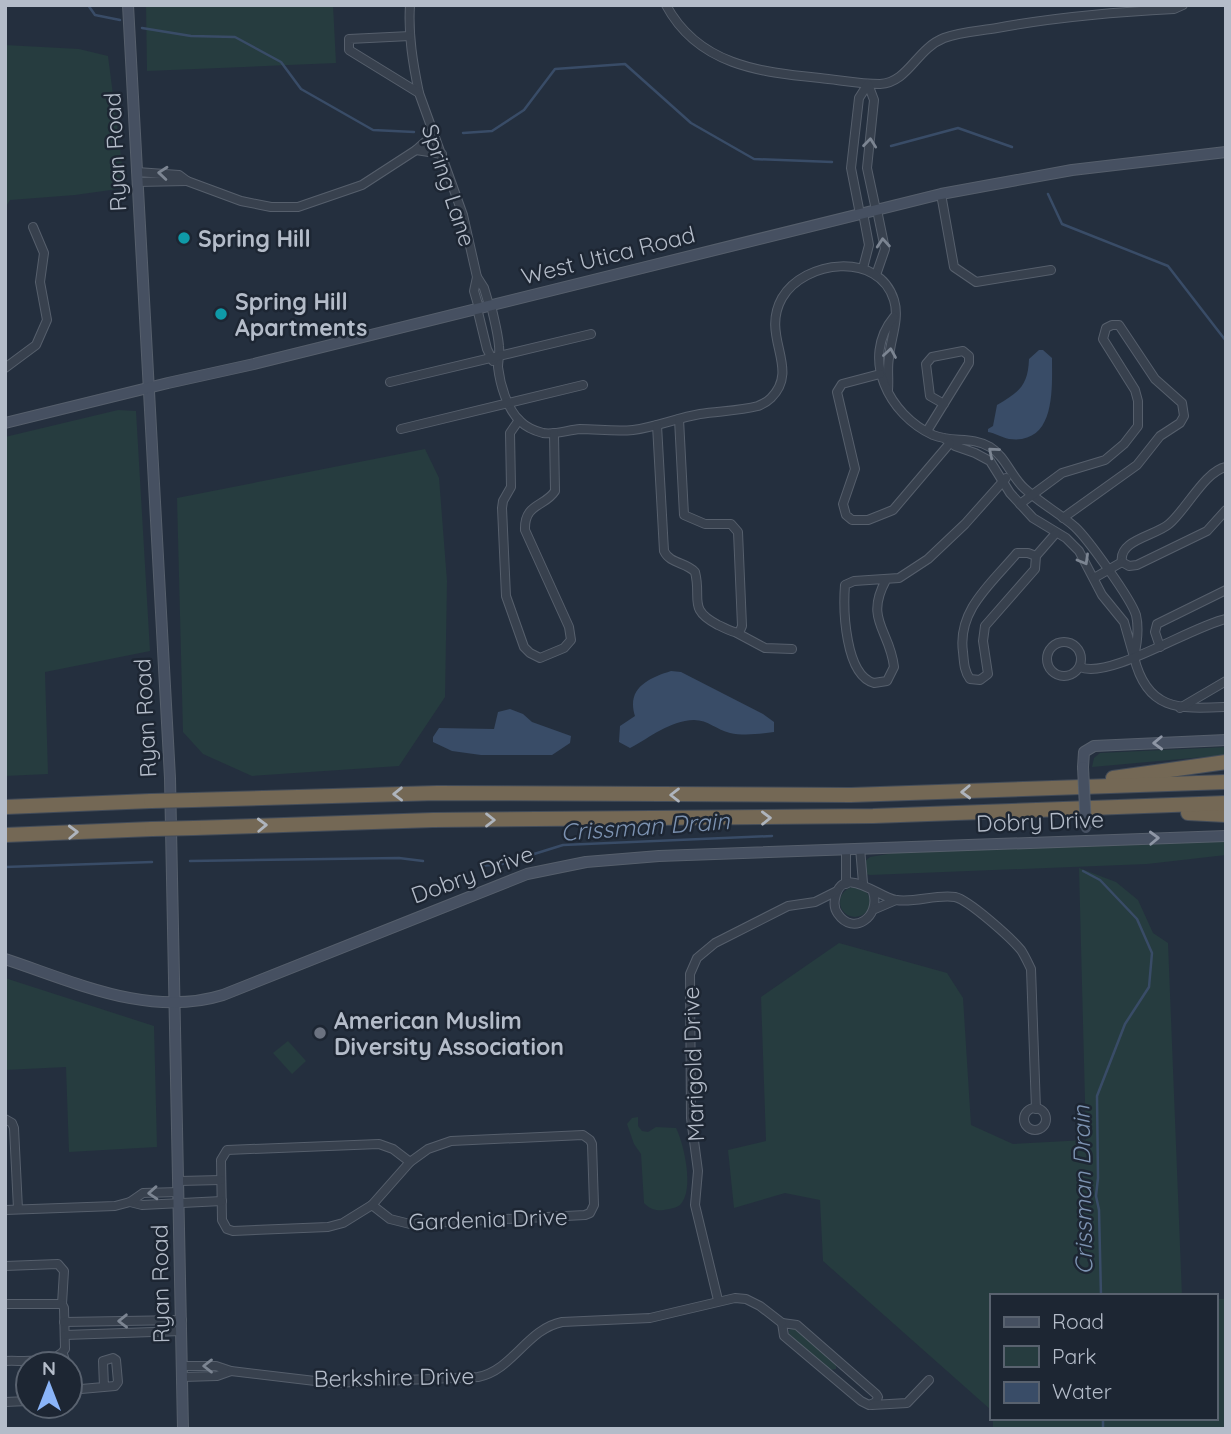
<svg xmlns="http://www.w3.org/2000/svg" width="1231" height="1434" font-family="Quicksand,sans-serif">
	<rect width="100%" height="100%" fill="#242f3e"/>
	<g fill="#263c3f">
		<path d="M146,5H333L336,63L147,71Z"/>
		<path d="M5,45L79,49L108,56L125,188L75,195L10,200L5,208Z"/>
		<path d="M118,410L136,411L150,651L45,672L48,774L5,776V437Z"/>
		<path d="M425,449L439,478L447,581L445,697L399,766L252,776L203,754L183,732L177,498Z"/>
		<path d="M1226,747V755L1092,767L1094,758L1100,753Z"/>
		<path d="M1226,841V855L1147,864L870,875L866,874L864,862L870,857L894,853Z"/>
		<path d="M1079,868L1116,882L1138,900L1153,933L1168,943L1182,1296H991V1410L823,1261L820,1200L785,1193L734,1208L728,1150L766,1141L761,997L839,943L947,973L963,998L971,1125L1013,1144L1086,1140Z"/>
		<circle cx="855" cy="902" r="15"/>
		<path d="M5,978L154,1026L157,1147L69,1152L66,1067L5,1070Z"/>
		<path d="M288,1041L306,1061L292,1074L273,1053Z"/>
		<path d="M638,1117V1126L642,1131L648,1132L656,1127L676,1128C684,1144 695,1191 680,1205C676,1208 669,1209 664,1210C655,1211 650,1209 644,1203L641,1154L634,1144L627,1124L632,1118Z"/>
		<path d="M1215,1299H1226V1429H993V1418H1215Z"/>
		<path d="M795,1328L836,1363V1369L830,1370L789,1335V1330Z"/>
	</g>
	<g fill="#394c67">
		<path d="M1039,350H1043L1052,358C1052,389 1056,445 1009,439C1001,437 995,433 988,432V429L993,426L997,405C1019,392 1028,386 1029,359Z"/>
		<path d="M671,671L681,672L763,714L774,722V732C761,734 743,736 730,733C717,730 708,720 694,720C669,721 651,737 630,748L619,742L620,726L635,716C626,688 649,678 671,671Z"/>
		<path d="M510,709L523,714L532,722L571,736L570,743L552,755H481L452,751L433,742V737L439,728L494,729L498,712Z"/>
	</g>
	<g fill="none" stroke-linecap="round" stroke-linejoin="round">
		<g stroke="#394c67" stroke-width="2.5">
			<path d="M88,5L95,15L120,20"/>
			<path d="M142,28L191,36L235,37L281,62L301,89L373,130L414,132"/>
			<path d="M463,133L492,131L524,110L555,69L625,64L691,123L754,159L832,162"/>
			<path d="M891,146L958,128L1012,147"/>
			<path d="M1048,194L1062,224L1168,266L1226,341"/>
			<path d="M190,861L399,858L423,861"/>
			<path d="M480,866L502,864L563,845L772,836"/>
			<path d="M5,867L152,862"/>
			<path d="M1083,871L1100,880L1137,919L1152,953L1149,987L1125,1024L1097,1096L1098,1178L1096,1196L1099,1210L1101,1296"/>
			<path d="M1103,1418V1429"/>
		</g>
		<defs>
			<g id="street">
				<path d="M410,5C408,35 413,64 419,93"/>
				<path d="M666,5C698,65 759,72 820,78C840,80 860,84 880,84C909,82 916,49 944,38C960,32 979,31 997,28C1056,17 1114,12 1174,9L1183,5"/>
				<path d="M410,36L349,39V50L419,93L463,215L477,277"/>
				<path d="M434,134L416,150L442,154"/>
				<path d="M137,172L179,175L187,181L137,182"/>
				<path d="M187,181L241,201L271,207H298L362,185L416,150"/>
				<path d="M941,194L954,267L976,282L1051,270"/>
				<path d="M860,214L851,168L859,98L868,84L874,100L867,168L876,210"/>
				<path d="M863,268L869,245L863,213"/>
				<path d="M876,275L885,249L877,210"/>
				<path d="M491,305C494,319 498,333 499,346C500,354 498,361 498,367C500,384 507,409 520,421C526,427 535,431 543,433C555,435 568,430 580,429C597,429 615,432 633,430C656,427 677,418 700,414C719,411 739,411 758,406C763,404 767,402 771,398C801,368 760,337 782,298C804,260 879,251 894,300C900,319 890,340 889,358C887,368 889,379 888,390"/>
				<path d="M477,308L487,349L493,361"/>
				<path d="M479,308L474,291L477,277L484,288L489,305"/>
				<path d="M894,317C860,358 889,415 933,435C952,443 972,436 990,447C1005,456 1011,476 1024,488C1040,503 1059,513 1075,527C1088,539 1131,599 1136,615C1139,628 1137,644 1134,657L1124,622L1102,595L1079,551L1066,538L1033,518L1010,493L990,461L975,453L955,446L944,438"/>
				<path d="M5,368L36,345L47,320L40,282L44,253L33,227"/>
				<path d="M880,374L842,384L837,392L855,469L843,504L846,515L852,520H868L893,510L950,443"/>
				<path d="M390,382L591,334"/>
				<path d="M519,420L510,433L511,487L503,501L502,508L506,596L524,647L530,653L540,658L564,648L571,640L569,627L525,530C524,503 545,507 555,491L554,433"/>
				<path d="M657,425L664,551C670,564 686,562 695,572C702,599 687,609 718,625C725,628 731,632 739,633L742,626L738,532L731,524H705L684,515L679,419"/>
				<path d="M401,429L583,385"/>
				<path d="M927,431L969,363V356L963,351L932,357L926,364L930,396L944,404"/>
				<path d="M1020,504L1062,473L1105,460L1124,444L1138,426V401L1135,390L1103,339L1106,328L1112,325H1119L1155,379L1182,403L1184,416L1180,423L1160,436L1137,465L1063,518"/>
				<path d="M1036,556L1028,553H1017C992,583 957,610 963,652C964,662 964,671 970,679L980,680L988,674L983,641L985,626L1035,569L1036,556L1056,533"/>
				<path d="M1122,562C1118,540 1155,536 1169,524C1186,510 1205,471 1226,467"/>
				<path d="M1122,562L1129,566L1137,565L1207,531L1226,510"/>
				<path d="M1094,578L1122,562"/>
				<path d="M886,580C864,620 890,630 894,667L887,681L874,683C845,675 843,610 845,585L854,581L899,578L928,559L965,524L1006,478"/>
				<path d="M737,633L765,648L792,649"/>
				<circle cx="1064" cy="659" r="17"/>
				<path d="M1160,647L1155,632L1157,624L1226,590"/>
				<path d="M1134,657C1147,711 1179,709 1226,707"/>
				<path d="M1080,667C1109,680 1192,626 1226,619"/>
				<path d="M1180,708L1226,681"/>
				<path d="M860,848L863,883"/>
				<path d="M846,849V884"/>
				<path d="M873,892C881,917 853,936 838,914C835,910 834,904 835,899C842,862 879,898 896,900C915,903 936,894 955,897C969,900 1011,938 1021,950C1025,956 1028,963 1031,969L1036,1109"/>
				<path d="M875,909L896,900"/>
				<circle cx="1035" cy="1119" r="11"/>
				<path d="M5,1119L12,1123L14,1128L18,1209"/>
				<path d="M583,1135L590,1140L592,1144L594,1205L590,1213L585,1215L410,1224L390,1219L372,1205L343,1223L328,1227L233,1231L227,1229L222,1220L221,1160L227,1150L379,1144L393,1149L410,1162L428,1149L451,1141Z"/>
				<path d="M179,1181L221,1180"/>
				<path d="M130,1202L142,1205L222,1201"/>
				<path d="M372,1205L410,1162"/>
				<path d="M5,1210L115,1206L130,1202L143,1193L179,1192"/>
				<path d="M5,1266L58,1264L64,1271L62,1304"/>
				<path d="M718,1300L695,1205L698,1171L691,1118L690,974L697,958L715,943L788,906L815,902L837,891"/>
				<path d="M5,1304H62L64,1308L65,1349C56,1365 22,1360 5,1361"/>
				<path d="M64,1322L182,1320"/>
				<path d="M782,1323L797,1325L876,1394L878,1397L876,1402L869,1405L861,1401L784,1336Z"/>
				<path d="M65,1335L182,1331"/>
				<path d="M63,1354L66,1364"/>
				<path d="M182,1366H216L231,1371L217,1376L183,1377"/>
				<path d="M231,1371L332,1383L478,1377C513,1370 527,1329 562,1322L650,1318L735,1298L746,1299L760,1306L782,1323"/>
				<path d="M70,1390L115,1386L118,1382L116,1360L113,1358L103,1361L104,1387"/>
				<path d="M5,1402L28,1401"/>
				<path d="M872,1405L907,1403L929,1380"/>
			</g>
			<g id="secondary">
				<path d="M128,5L170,778L183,1429"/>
				<path d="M5,423L168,383L254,364L941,194L1072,170L1226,152"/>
				<path d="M1083,767L1084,752L1094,746L1226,740"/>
				<path d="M5,959C75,982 149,1018 223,995L527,874L586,862L659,856L1226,836"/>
			</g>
			<g id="highway">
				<path d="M1113,778L1226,762"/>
				<path d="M193,800L437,793L851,795L1226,782"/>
				<path d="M5,807L151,801"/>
				<path d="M1188,813L1226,815"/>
				<path d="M194,828L433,820L873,816L1226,803"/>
				<path d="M5,835L152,829"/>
			</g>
		</defs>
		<use href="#street" stroke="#565f6c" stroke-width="10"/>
		<use href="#secondary" stroke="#565f6c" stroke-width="12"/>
		<use href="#highway" stroke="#434c59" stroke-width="16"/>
		<use href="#street" stroke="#38414e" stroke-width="8"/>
		<use href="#secondary" stroke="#465061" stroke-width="10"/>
		<use href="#highway" stroke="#746855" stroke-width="14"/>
		<defs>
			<path id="secondary-bridge" d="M1083,767L1086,828"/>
			<g id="highway-bridge">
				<path d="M151,801L193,800"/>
				<path d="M152,829L194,828"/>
			</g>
		</defs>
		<use href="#secondary-bridge" stroke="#565f6c" stroke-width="12" stroke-linecap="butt"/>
		<use href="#highway-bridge" stroke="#434c59" stroke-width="16" stroke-linecap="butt"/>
		<use href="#secondary-bridge" stroke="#465061" stroke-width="10"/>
		<use href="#highway-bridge" stroke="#746855" stroke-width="14"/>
	</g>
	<defs><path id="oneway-chevron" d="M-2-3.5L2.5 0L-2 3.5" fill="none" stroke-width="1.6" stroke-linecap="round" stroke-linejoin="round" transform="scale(1.75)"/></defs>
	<g stroke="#7c8592">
		<use href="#oneway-chevron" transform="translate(870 143) rotate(-84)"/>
		<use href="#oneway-chevron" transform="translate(163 173) rotate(-175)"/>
		<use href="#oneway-chevron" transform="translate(883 243) rotate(-95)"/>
		<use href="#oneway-chevron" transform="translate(890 353) rotate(-81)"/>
		<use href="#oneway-chevron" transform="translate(993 452) rotate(-140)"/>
		<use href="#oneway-chevron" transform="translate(1084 560) rotate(60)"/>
		<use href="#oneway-chevron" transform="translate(153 1193) rotate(176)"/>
		<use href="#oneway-chevron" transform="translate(123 1321) rotate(179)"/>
		<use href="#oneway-chevron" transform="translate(208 1366) rotate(-180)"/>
	</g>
	<g stroke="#8e96a5">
		<use href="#oneway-chevron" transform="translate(1158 743) rotate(178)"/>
		<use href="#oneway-chevron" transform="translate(1154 838) rotate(-2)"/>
	</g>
	<g stroke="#aeb4bd">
		<use href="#oneway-chevron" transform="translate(966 792) rotate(178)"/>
		<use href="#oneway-chevron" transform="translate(398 794) rotate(179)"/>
		<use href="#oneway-chevron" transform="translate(675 795) rotate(-180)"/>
		<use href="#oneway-chevron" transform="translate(766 818) rotate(-1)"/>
		<use href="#oneway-chevron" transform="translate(490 820)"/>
		<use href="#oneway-chevron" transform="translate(262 825) rotate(-2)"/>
		<use href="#oneway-chevron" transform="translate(73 832) rotate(-2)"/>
	</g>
	<g fill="#0f9aa8" stroke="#1d2633" stroke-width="2.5">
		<circle cx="184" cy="238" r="7"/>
		<circle cx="221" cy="314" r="7"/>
	</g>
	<circle fill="#6b7280" stroke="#1d2633" stroke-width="2.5" cx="320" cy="1033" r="7"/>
	<g text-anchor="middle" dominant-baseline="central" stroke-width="5" stroke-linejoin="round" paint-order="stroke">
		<g font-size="23" fill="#b4bcc9" stroke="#1d2633">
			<text transform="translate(115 152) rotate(-93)">Ryan Road</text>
			<text transform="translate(449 185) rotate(72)">Spring Lane</text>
			<text transform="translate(608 255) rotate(-14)">West Utica Road</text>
			<text transform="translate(145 718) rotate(-93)">Ryan Road</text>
			<text transform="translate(1040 821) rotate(-2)">Dobry Drive</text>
			<text transform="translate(472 874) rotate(-20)">Dobry Drive</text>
			<text transform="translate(693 1064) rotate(-92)">Marigold Drive</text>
			<text transform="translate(488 1219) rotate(-2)">Gardenia Drive</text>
			<text transform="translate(160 1284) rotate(-91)">Ryan Road</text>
			<text transform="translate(394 1377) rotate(-1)">Berkshire Drive</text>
		</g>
		<g font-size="23" font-weight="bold" fill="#b4bcc9" stroke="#1d2633" text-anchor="start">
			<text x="198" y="238">Spring Hill</text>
			<text x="235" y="301">Spring Hill<tspan x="235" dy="26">Apartments</tspan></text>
			<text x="334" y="1020">American Muslim<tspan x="334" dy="26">Diversity Association</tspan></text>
		</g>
		<g font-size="24" font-style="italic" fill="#7c92b1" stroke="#1d2633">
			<text transform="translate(645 826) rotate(-4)">Crissman Drain</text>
			<text transform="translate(1082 1190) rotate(-91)">Crissman Drain</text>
		</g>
	</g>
	<rect width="1231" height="1434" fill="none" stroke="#b4bcc9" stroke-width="14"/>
	<rect x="990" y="1294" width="228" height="126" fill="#1d2633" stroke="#59626f" stroke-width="2"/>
	<rect x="1004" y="1317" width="35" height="10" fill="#465061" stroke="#59626f" stroke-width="2"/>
	<text x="1052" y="1329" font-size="21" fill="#b4bcc9">Road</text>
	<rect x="1004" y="1346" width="35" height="21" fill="#263c3f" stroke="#59626f" stroke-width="2"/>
	<text x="1052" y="1364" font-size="21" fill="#b4bcc9">Park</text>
	<rect x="1004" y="1382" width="35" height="21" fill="#394c67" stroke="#59626f" stroke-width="2"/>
	<text x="1052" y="1399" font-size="21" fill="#b4bcc9">Water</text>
	<g transform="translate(49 1385)"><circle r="33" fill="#1d2633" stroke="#59626f" stroke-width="2"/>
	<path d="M0-5L12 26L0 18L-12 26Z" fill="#8ab4f8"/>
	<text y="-10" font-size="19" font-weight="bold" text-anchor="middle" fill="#b4bcc9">N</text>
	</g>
</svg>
